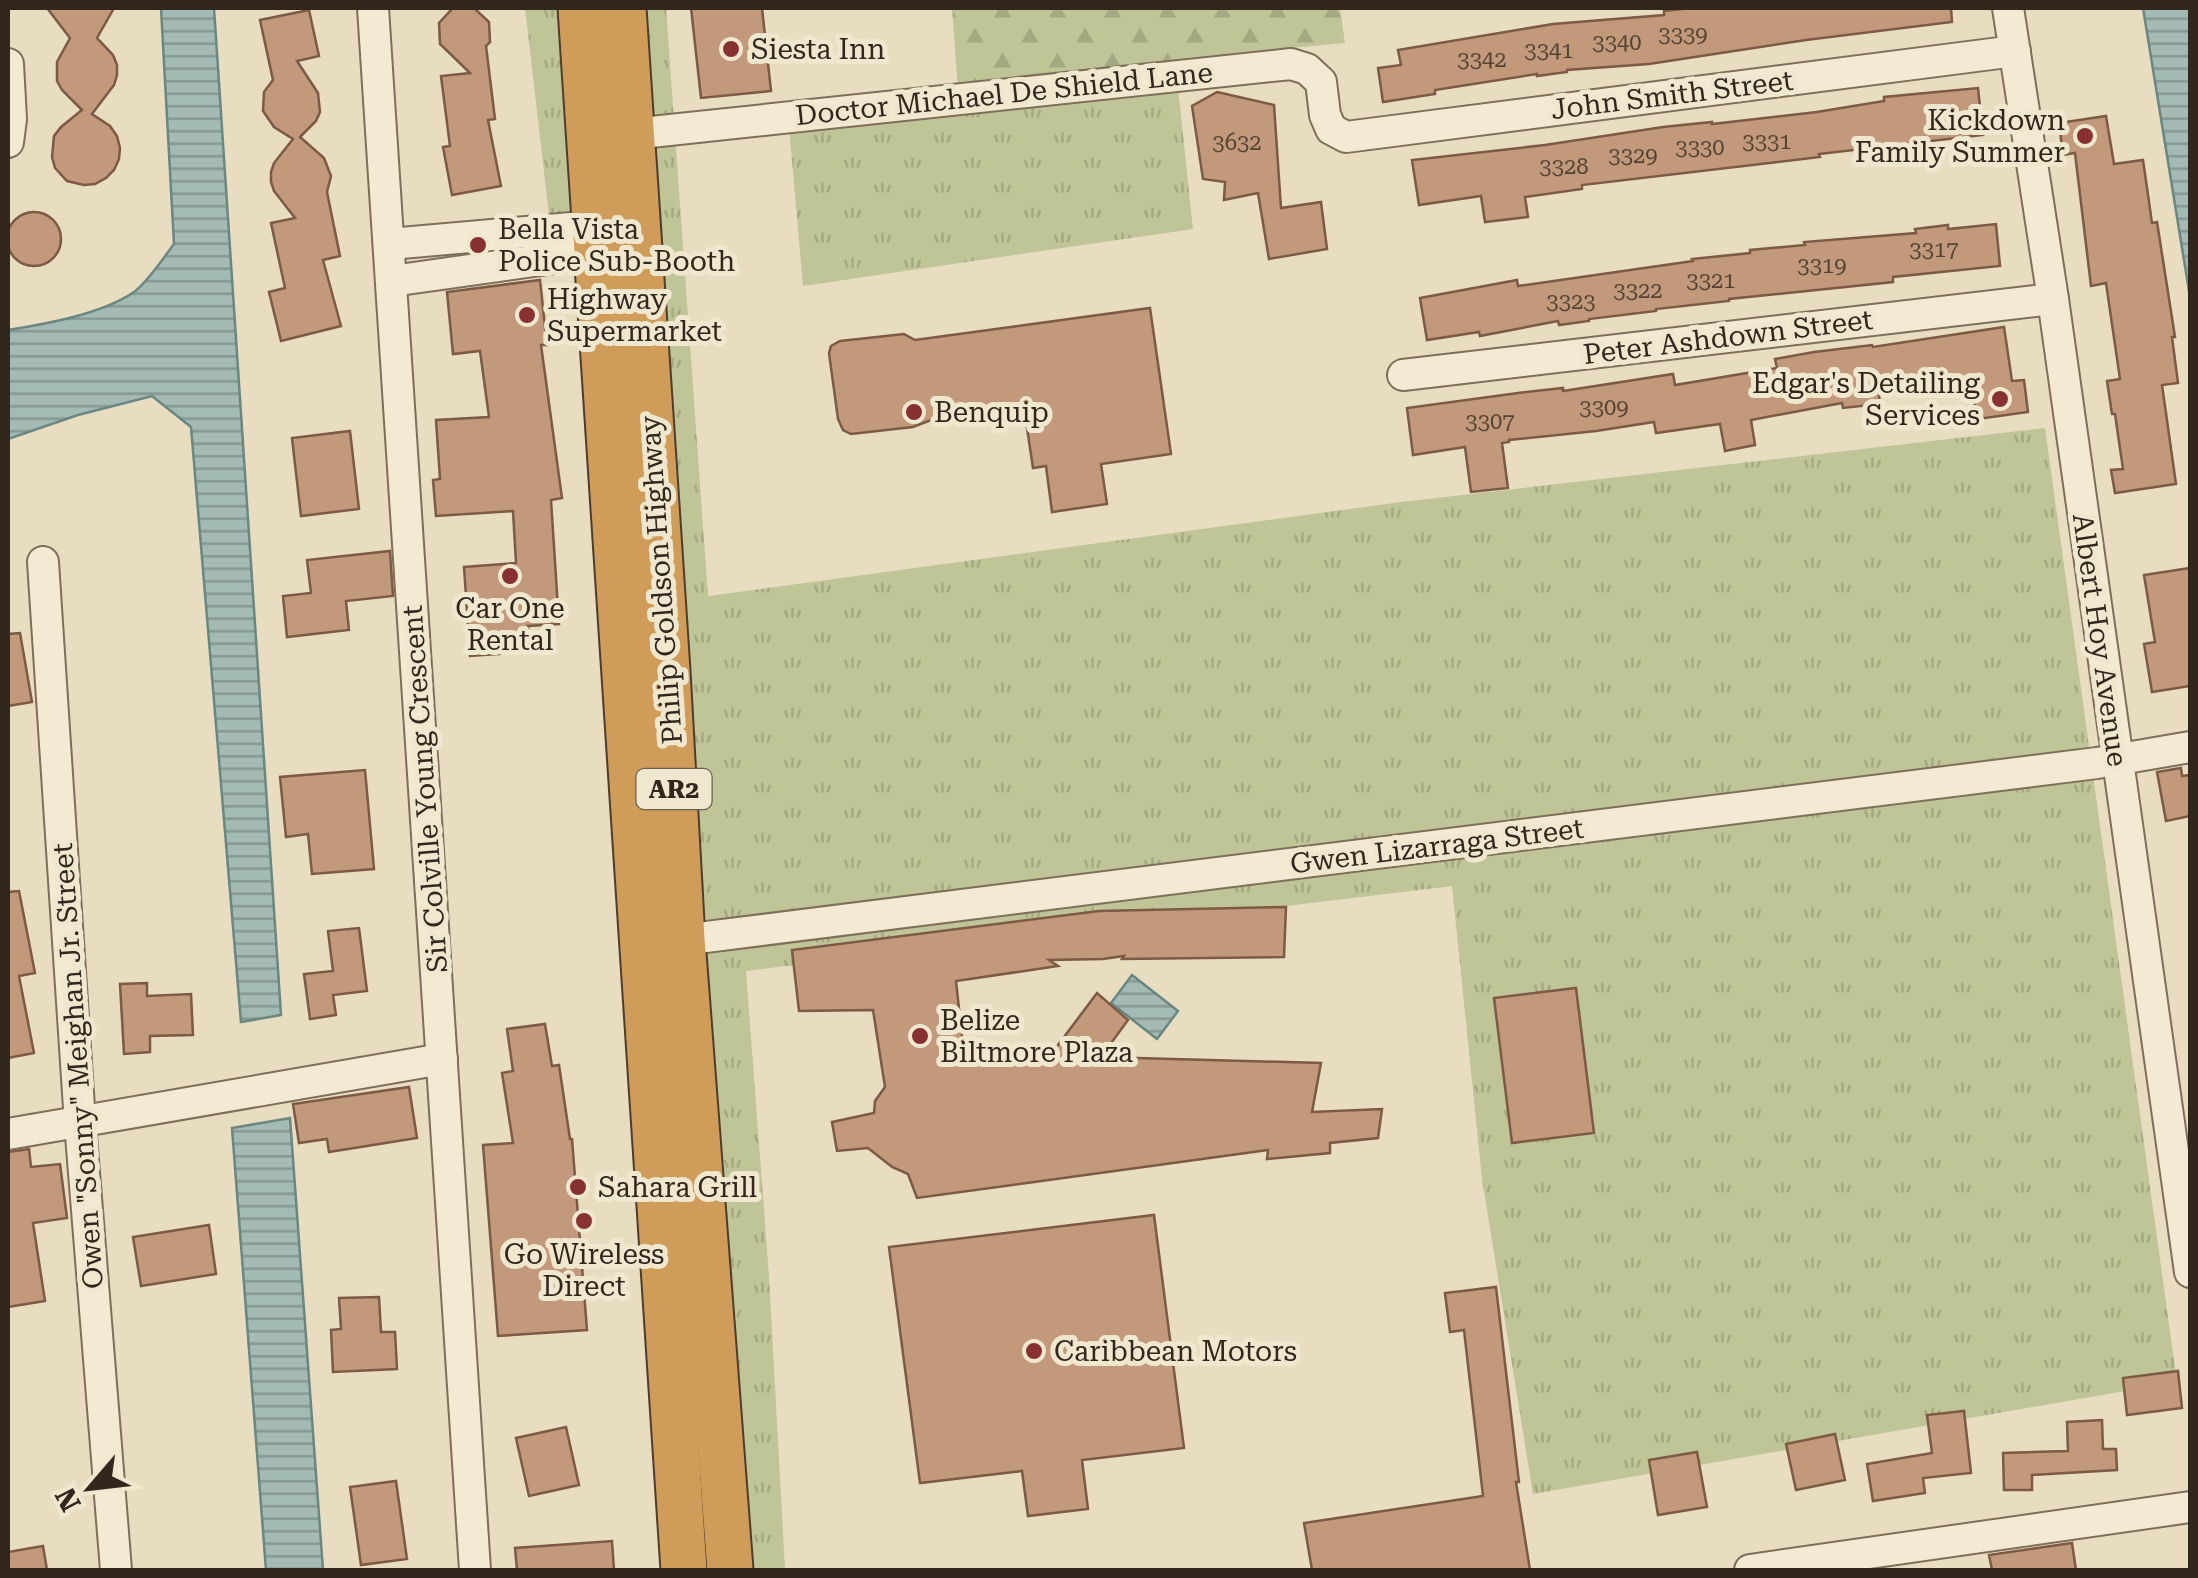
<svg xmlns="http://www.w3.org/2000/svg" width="2198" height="1578" font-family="'Roboto Serif',serif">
	<defs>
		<pattern id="grass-tufts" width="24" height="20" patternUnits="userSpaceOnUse" patternTransform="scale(2.5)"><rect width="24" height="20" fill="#bfc596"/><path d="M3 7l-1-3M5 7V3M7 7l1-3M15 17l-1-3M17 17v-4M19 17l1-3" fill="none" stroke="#a5a981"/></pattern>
		<pattern id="forest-firs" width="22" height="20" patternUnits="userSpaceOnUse" patternTransform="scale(2.5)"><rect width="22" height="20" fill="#bfc596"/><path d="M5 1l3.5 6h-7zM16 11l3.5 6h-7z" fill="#a5a981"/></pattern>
		<pattern id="water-rules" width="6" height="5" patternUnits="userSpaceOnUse" patternTransform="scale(2.5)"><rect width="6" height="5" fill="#a3bbb4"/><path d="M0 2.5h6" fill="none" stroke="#859892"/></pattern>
	</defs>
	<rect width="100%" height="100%" fill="#e8ddc1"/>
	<g fill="url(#grass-tufts)">
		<path d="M525,8H564L584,212L549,215Z"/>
		<path d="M647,8H666L708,596L1401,502L2045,428L2177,1382L1533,1494L1482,1179L1452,886L746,971L769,1276L785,1570H745L697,837Z"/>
		<path d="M1175,59L1193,229L803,286L788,115Z"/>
	</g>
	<path fill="url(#forest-firs)" d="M952,8H1340L1345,43L1175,59L958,89Z"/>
	<g fill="url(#water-rules)" stroke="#6b8781" stroke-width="2.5">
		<path d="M161,8H214L281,1015L241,1022L191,427L152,396L78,415L8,439V330C46,324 102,314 134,292C148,282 164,257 174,244Z"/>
		<path d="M2143,8H2190V297Z"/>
		<path d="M1132,975L1178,1011L1157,1039L1111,1003Z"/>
		<path d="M290,1118L323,1570H266L232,1128Z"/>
	</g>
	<g fill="#c2997b" stroke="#7c5a43" stroke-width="2.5">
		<path d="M47,8H114L97,38L113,55L117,65V75L114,85L92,114L110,126L117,136L120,148L119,159L114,170L106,178L95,184L84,185L67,181L55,168L52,157L54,136L61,127L82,110L62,90L57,81V62L70,38Z"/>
		<path d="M453,8H474L489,22L490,42L486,46L495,119L488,120L501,186L452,195L443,147L450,146L441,76L470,73L440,44L439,23Z"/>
		<path d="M691,8H762L771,91L701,98Z"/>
		<path d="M1691,8H1951L1952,22L1806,40L1649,64L1567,70V72L1537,76V74L1435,90V94L1383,102L1378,68L1401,65L1398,50L1553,24L1664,15V11Z"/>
		<path d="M309,10L319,56L297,61L318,93L320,112L316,121L300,137L324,158L331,176L327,192L340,256L323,260L341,326L281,341L269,292L285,288L271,223L295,218L274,191L271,182V172L274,163L293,139L274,127L263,111L264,92L273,80L260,20Z"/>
		<path d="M1978,88L1983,135L1819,154L1820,157L1582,185V189L1525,197L1528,217L1485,222L1481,196L1419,205L1412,160L1545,145L1663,127L1712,122V124L1817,112L1884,101V97Z"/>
		<path d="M1217,92L1274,105L1281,208L1321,202L1327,249L1269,259L1258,193L1224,200L1225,182L1203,179L1192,106Z"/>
		<path d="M2106,116L2114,164L2143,160L2152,223L2157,222L2175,337H2172L2178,383L2162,385L2176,484L2115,493L2111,470L2123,469L2115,414H2112L2107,381L2120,379L2106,283L2091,286L2075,153L2063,155L2059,123Z"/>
		<circle cx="34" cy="239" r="27"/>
		<path d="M1996,224L2000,266L1893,277V282L1729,299V301L1656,309V311L1589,319V321L1559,325L1558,321L1480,336L1479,332L1427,340L1420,298L1517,280L1518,286L1693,261L1692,259L1750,253V250L1805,245L1804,242L1916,233L1915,229L1948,225V229Z"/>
		<path d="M540,280L547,345H541L562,498L551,500L559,624L528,626L530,652L470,656L464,567L516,563L513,511L436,516L433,480L440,479L436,420L489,417L480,351L453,354L447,292Z"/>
		<path d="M1150,308L1171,454L1101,464L1107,504L1052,512L1046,466L1033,468L1024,408L931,420L913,427L851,434L843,430L838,419L829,353L831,346L840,341L904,334L915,340Z"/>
		<path d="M2004,327L2012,381L2024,380L2028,412L1977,419L1971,380L1879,394L1880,404L1843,408L1842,403L1751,420L1755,445L1725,451L1720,424L1656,433L1654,422L1596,431L1509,440V442L1502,443L1508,488L1471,492L1465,447L1413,455L1407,408L1518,393L1563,388V391L1673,374L1675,385L1777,368L1775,359L1814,352L1872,345L1873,347Z"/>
		<path d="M350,431L359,509L301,516L292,438Z"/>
		<path d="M390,551L393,596L346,601L349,630L287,637L283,596L311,593L307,560Z"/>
		<path d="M2190,568V686L2152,692L2144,644L2155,642L2144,575Z"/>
		<path d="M20,633L32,702L8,706V634Z"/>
		<path d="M2181,768L2182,776L2190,775V816L2166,821L2157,772Z"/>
		<path d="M365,770L374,869L312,874L308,834L286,837L280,777Z"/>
		<path d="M19,891L35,973L19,976L34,1053L8,1058V892Z"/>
		<path d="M1286,907L1284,957L1122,959L1124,956L1103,959L1049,960L1058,966L956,981L964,1054L1052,1053L1097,993L1128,1020L1101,1057L1321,1063L1312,1112L1382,1109L1378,1138L1330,1143V1153L1267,1159L1268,1150L917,1198L908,1174L892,1167L868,1148L837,1151L832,1122L874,1113L875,1101L885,1087L873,1010L799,1011L792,950L1099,911Z"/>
		<path d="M359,928L367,991L333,995L336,1015L310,1019L304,974L333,971L328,931Z"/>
		<path d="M147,983V996L191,994L193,1035L150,1036V1052L124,1054L120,984Z"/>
		<path d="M1576,988L1594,1133L1512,1143L1494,998Z"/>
		<path d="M545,1024L552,1066L559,1065L570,1139H572L587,1330L498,1336L483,1145L513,1143L502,1073L513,1071L507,1029Z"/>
		<path d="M409,1087L417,1138L329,1152L327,1139L299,1143L293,1104Z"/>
		<path d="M29,1149L31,1167L60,1164L67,1218L33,1223L45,1301L8,1307V1152Z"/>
		<path d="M1154,1215L1184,1448L1082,1460L1088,1509L1028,1516L1022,1471L920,1483L889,1247Z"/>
		<path d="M209,1225L216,1274L141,1286L133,1237Z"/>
		<path d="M1496,1287L1519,1482H1516L1530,1570H1312L1304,1523L1483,1496L1464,1330L1450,1332L1445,1293Z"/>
		<path d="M379,1297L381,1332H395L397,1369L333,1372L331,1330L341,1329L339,1298Z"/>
		<path d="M2178,1371L2182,1408L2127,1415L2123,1378Z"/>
		<path d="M1964,1411L1971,1473L1923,1478L1925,1493L1873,1501L1867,1464L1932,1453L1927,1415Z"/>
		<path d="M2102,1420L2103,1449H2116L2117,1470L2032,1475V1490H2004L2003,1453L2068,1451L2067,1422Z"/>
		<path d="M566,1427L579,1485L529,1496L516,1438Z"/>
		<path d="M1835,1434L1845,1480L1796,1490L1786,1444Z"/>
		<path d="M1697,1452L1707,1507L1658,1515L1649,1460Z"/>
		<path d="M396,1481L407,1559L361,1565L350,1487Z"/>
		<path d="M612,1541L614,1570H517L515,1548Z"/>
		<path d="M2072,1543L2076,1570H1992L1989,1555Z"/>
		<path d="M43,1546L47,1570H8V1552Z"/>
	</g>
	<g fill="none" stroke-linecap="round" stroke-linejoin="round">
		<defs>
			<g id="minor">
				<path d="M373,8L475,1570"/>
				<path d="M2008,8L2053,299L2190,1272"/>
				<path d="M8,64L11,119L8,142"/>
				<path d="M632,134L1291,64L1307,69L1321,82L1325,115L1331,129L1346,137L2015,51"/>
				<path d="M390,244L594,226"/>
				<path d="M392,281L597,252"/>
				<path d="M1403,375L2053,299"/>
				<path d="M43,562L80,1123L116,1570"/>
				<path d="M682,940L2097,763L2190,747"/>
				<path d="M8,1134L442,1059"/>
				<path d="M1750,1570L2190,1507"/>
			</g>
			<g id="highway">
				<path d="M581,8L684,1570"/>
				<path d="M623,8L667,671L682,940L730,1570"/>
			</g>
		</defs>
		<use href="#minor" stroke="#7f6e5a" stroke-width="34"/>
		<use href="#highway" stroke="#4d3d2e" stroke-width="49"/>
		<use href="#minor" stroke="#f4ead3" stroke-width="30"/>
		<use href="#highway" stroke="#cf9d59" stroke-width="45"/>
	</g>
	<g fill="#883131" stroke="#f0e7cf" stroke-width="4">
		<circle cx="731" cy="49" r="10"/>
		<circle cx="2085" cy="136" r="10"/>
		<circle cx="478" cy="245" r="10"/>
		<circle cx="527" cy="315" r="10"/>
		<circle cx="2000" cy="399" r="10"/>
		<circle cx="914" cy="412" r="10"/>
		<circle cx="510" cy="576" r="10"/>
		<circle cx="920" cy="1036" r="10"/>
		<circle cx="578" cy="1187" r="10"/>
		<circle cx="584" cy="1221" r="10"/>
		<circle cx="1034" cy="1351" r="10"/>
	</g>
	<g text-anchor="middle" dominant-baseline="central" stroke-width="10" stroke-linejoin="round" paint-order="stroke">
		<g font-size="22" fill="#554434">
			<text x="1683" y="34">3339</text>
			<text x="1617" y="42">3340</text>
			<text x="1549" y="50">3341</text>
			<text x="1482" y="59">3342</text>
			<text x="1767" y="141">3331</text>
			<text x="1237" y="142">3632</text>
			<text x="1700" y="147">3330</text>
			<text x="1633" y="155">3329</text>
			<text x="1564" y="166">3328</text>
			<text x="1934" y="249">3317</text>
			<text x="1822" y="265">3319</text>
			<text x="1711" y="280">3321</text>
			<text x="1638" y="290">3322</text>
			<text x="1571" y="301">3323</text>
			<text x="1604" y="407">3309</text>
			<text x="1490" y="421">3307</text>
		</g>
		<rect fill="#f0e7cf" stroke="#6a6152" stroke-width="2.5" x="636.5" y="769" width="75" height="40" rx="8"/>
		<g font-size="25" font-weight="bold" fill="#31271d">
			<text x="674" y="789">AR2</text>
		</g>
		<g font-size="28" fill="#31271d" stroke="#f0e7cf" text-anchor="start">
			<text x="751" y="49">Siesta Inn</text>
			<text x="2065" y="120" text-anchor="end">Kickdown<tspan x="2065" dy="32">Family Summer</tspan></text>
			<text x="498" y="229">Bella Vista<tspan x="498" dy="32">Police Sub-Booth</tspan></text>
			<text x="547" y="299">Highway<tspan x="547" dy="32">Supermarket</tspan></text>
			<text x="1980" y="383" text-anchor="end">Edgar's Detailing<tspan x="1980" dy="32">Services</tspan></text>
			<text x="934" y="412">Benquip</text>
			<text x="510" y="608" text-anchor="middle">Car One<tspan x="510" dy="32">Rental</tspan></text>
			<text x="940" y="1020">Belize<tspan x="940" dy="32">Biltmore Plaza</tspan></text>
			<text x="598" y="1187">Sahara Grill</text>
			<text x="584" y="1254" text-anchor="middle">Go Wireless<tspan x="584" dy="32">Direct</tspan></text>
			<text x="1054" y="1351">Caribbean Motors</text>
		</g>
		<g font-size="28" fill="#31271d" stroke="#f0e7cf">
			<text transform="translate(1004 94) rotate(-6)">Doctor Michael De Shield Lane</text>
			<text transform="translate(1672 95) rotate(-7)">John Smith Street</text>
			<text transform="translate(1728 337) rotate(-7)">Peter Ashdown Street</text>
			<text transform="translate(661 580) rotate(-94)">Philip Goldson Highway</text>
			<text transform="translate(2100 640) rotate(82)">Albert Hoy Avenue</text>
			<text transform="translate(425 789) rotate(-94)">Sir Colville Young Crescent</text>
			<text transform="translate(1437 846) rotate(-7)">Gwen Lizarraga Street</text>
			<text transform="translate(78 1066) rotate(-94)">Owen "Sonny" Meighan Jr. Street</text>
		</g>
	</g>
	<rect width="2198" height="1578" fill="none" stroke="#31271d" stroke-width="20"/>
	<g transform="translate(90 1488) rotate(242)" stroke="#f0e7cf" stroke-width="8" paint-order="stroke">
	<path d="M0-8L18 38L0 25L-18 38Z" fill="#31271d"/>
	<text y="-15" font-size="28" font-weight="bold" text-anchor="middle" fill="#31271d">N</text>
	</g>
</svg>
